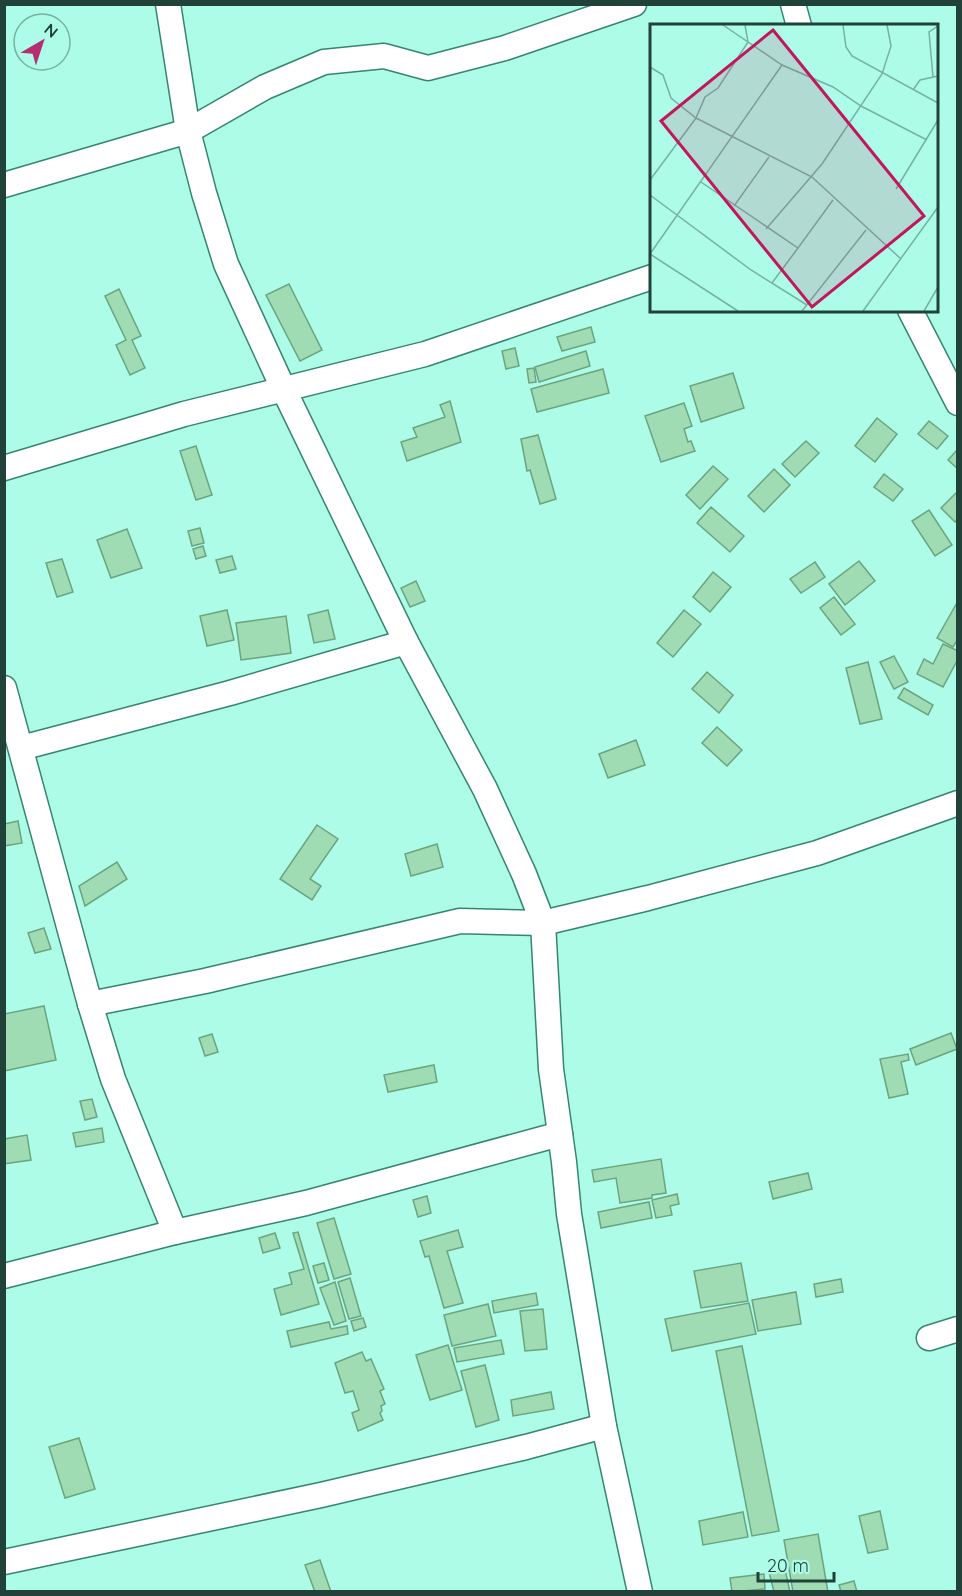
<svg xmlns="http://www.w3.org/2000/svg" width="962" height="1596" font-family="Quicksand,sans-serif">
	<rect width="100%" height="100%" fill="#adfce7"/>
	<g fill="#9fdbb3" stroke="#6ba580" stroke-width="1.5">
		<path d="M289,284L322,350L300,361L266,295Z"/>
		<path d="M119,289L141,336L132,340L145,368L130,375L116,345L126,340L105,296Z"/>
		<path d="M591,327L595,342L562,351L557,337Z"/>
		<path d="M515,348L519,366L506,369L502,351Z"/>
		<path d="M586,351L590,366L539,382L535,367Z"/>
		<path d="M534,368L536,382L529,383L527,369Z"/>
		<path d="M603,369L609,393L537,412L531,389Z"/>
		<path d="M733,373L744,408L701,422L690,386Z"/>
		<path d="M450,401L461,442L407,461L401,442L417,437L413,428L445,417L440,405Z"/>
		<path d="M684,403L692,426L684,429L688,442L691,441L695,451L661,462L645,416Z"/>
		<path d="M877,418L897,434L875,462L855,446Z"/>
		<path d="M929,421L948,436L937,449L918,434Z"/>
		<path d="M538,435L556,499L540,504L530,470L527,471L521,439Z"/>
		<path d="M806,441L819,453L795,477L782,464Z"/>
		<path d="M196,446L212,495L196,500L180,451Z"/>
		<path d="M958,449V469L948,460Z"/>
		<path d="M713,466L728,479L700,509L686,495Z"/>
		<path d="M774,469L790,485L764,512L748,496Z"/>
		<path d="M884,474L903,489L893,501L874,487Z"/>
		<path d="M958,491V519L955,522L941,508Z"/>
		<path d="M711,507L744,536L730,552L697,523Z"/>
		<path d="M929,510L952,545L935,556L912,521Z"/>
		<path d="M200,528L204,543L192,546L188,531Z"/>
		<path d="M127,529L142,568L111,578L97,540Z"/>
		<path d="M203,546L206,556L196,559L193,549Z"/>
		<path d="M232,556L236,569L220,573L216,560Z"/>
		<path d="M62,559L73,592L57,597L46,563Z"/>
		<path d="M859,561L875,581L845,605L829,584Z"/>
		<path d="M815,562L825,577L801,593L790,579Z"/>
		<path d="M713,572L731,587L710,612L693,597Z"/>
		<path d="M416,581L425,601L410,607L401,588Z"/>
		<path d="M834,597L855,624L841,635L820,608Z"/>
		<path d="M958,601V639L953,647L937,638Z"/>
		<path d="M227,610L234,640L207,646L200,616Z"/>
		<path d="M328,610L335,639L314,643L308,615Z"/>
		<path d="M684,610L701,624L673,657L657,643Z"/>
		<path d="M286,616L291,653L241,660L236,623Z"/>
		<path d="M943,644L958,651V659L943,687L917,674L924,659L933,664Z"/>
		<path d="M894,656L908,682L894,689L880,662Z"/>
		<path d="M868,662L882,719L860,724L846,668Z"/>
		<path d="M707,672L733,695L719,713L692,689Z"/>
		<path d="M904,688L933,705L928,715L898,698Z"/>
		<path d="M717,727L742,750L727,766L702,743Z"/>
		<path d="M636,740L645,765L608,778L599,754Z"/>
		<path d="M18,821L22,843L4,846V824Z"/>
		<path d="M317,825L338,839L310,879L321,886L312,900L280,879Z"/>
		<path d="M437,844L443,867L411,876L405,854Z"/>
		<path d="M117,862L127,879L85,906L79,886Z"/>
		<path d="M44,928L51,949L35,953L28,933Z"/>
		<path d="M44,1006L56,1060L4,1071V1014Z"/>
		<path d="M951,1033L957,1049L916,1065L910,1049Z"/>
		<path d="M212,1034L218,1052L205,1056L199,1038Z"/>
		<path d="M908,1054L909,1060L901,1062L908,1094L889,1098L880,1059Z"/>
		<path d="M434,1065L437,1082L388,1092L384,1075Z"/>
		<path d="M92,1099L97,1117L85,1120L80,1101Z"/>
		<path d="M102,1128L104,1142L76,1147L73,1133Z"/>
		<path d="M27,1135L31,1160L4,1164V1139Z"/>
		<path d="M661,1159L666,1193L652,1195V1198L620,1203L616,1178L594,1182L592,1170Z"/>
		<path d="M808,1173L812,1189L773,1199L769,1182Z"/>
		<path d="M677,1194L679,1204L670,1206L672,1215L656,1218L652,1200Z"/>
		<path d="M427,1196L431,1213L418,1217L413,1200Z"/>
		<path d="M649,1202L652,1218L601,1228L598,1212Z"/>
		<path d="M334,1218L351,1274L334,1279L317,1223Z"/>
		<path d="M458,1230L463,1247L447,1251L463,1303L444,1308L429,1256L425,1257L420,1241Z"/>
		<path d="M298,1232L319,1304L281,1315L274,1289L292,1284L289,1273L304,1269L293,1233Z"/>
		<path d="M275,1233L280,1248L263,1253L259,1238Z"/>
		<path d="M324,1263L329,1280L318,1283L313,1266Z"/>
		<path d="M741,1263L748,1301L701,1308L694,1271Z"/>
		<path d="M350,1278L361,1316L349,1319L338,1282Z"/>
		<path d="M841,1279L843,1292L816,1297L814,1284Z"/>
		<path d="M335,1282L346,1321L334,1325L320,1288Z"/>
		<path d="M796,1292L801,1324L758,1331L752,1300Z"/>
		<path d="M536,1293L538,1305L494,1313L492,1301Z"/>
		<path d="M749,1303L756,1334L672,1351L665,1319Z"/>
		<path d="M488,1304L496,1336L452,1346L444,1315Z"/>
		<path d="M543,1309L547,1349L525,1351L520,1311Z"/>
		<path d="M363,1318L366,1327L354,1331L351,1321Z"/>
		<path d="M329,1322L331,1329L347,1326L348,1334L291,1347L287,1331Z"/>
		<path d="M501,1340L504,1354L457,1362L454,1348Z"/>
		<path d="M448,1345L462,1390L430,1400L416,1355Z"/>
		<path d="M742,1346L779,1531L752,1536L716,1351Z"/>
		<path d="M362,1352L366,1361L371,1359L384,1389L380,1391L385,1404L381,1406L382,1411L380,1413L383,1420L358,1431L352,1413L359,1410L353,1391L345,1393L335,1363Z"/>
		<path d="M485,1365L499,1420L476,1427L461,1371Z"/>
		<path d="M551,1392L554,1409L513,1416L511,1400Z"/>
		<path d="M79,1438L95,1489L65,1498L49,1447Z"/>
		<path d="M880,1511L888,1549L868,1553L859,1516Z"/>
		<path d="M743,1512L748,1537L703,1545L699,1521Z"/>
		<path d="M818,1534L828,1592H793L784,1540Z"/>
		<path d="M320,1560L331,1592H315L305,1565Z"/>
		<path d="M785,1569L790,1592H774L769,1572Z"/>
		<path d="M764,1574L765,1589L732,1592L730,1578Z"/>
		<path d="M854,1581L857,1592H841L839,1585Z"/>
	</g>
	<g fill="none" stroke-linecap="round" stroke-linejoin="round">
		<defs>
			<g id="minor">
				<path d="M168,4L188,131L204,193L226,264L283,388L406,642L485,789L524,874L543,923L551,1069L564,1162L569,1214L604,1426L640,1592"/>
				<path d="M793,4L799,26"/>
				<path d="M4,185L188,131L265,87L324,62L384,56L428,68L505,48L634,4"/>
				<path d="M910,310L958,403"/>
				<path d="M4,468L184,414L425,354L652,277"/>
				<path d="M4,688L90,1004L113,1079L175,1232L306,1203L560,1134"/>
				<path d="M21,748L230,693L406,642"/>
				<path d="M90,1004L205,981L460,921L543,923L648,898L817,853L958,803"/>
				<path d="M4,1276L175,1232"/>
				<path d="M929,1338L958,1329"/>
				<path d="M4,1562L321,1495L526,1447L604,1426"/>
			</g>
		</defs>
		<use href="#minor" stroke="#358572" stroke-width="27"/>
		<use href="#minor" stroke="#fff" stroke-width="24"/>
	</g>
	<g transform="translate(650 24)">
		<rect width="288" height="288" fill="#adfce7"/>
		<path fill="none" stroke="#75b2a1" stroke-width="1.5" d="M73,1L132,41L183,63L211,82L277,116M193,1L196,23L202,32L288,79M0,43L13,51L21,74L46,94L162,153L251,235M283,53L279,8L288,2M263,66L270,56L288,52M0,156L46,94L55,73L68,64L98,18L95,1M51,158L148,224L183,176M246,165L288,96M0,171L101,246L157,281M84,182L119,133M116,205L172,140L232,50L241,22L237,1M0,230L132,41M0,230L88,287M122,259L148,224M152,287L216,206M213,287L288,183M274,287L288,263"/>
		<path fill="#c2185b" fill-opacity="0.15" stroke="#c2185b" stroke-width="3" d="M123,6L274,192L162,283L11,97Z"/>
		<rect width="288" height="288" fill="none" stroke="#214239" stroke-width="3"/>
	</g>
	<rect width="962" height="1596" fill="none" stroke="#214239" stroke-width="12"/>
	<g transform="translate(42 42) rotate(39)"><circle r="28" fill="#adfce7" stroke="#75b2a1" stroke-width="1.5"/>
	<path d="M0-4.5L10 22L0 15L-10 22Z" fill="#b52e71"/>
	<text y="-9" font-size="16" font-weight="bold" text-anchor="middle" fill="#214239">N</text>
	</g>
	<path d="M758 1572v9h76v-9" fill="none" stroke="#214239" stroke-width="3"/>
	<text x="767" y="1572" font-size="18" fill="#214239" stroke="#adfce7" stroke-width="4.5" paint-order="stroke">20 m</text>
</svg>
